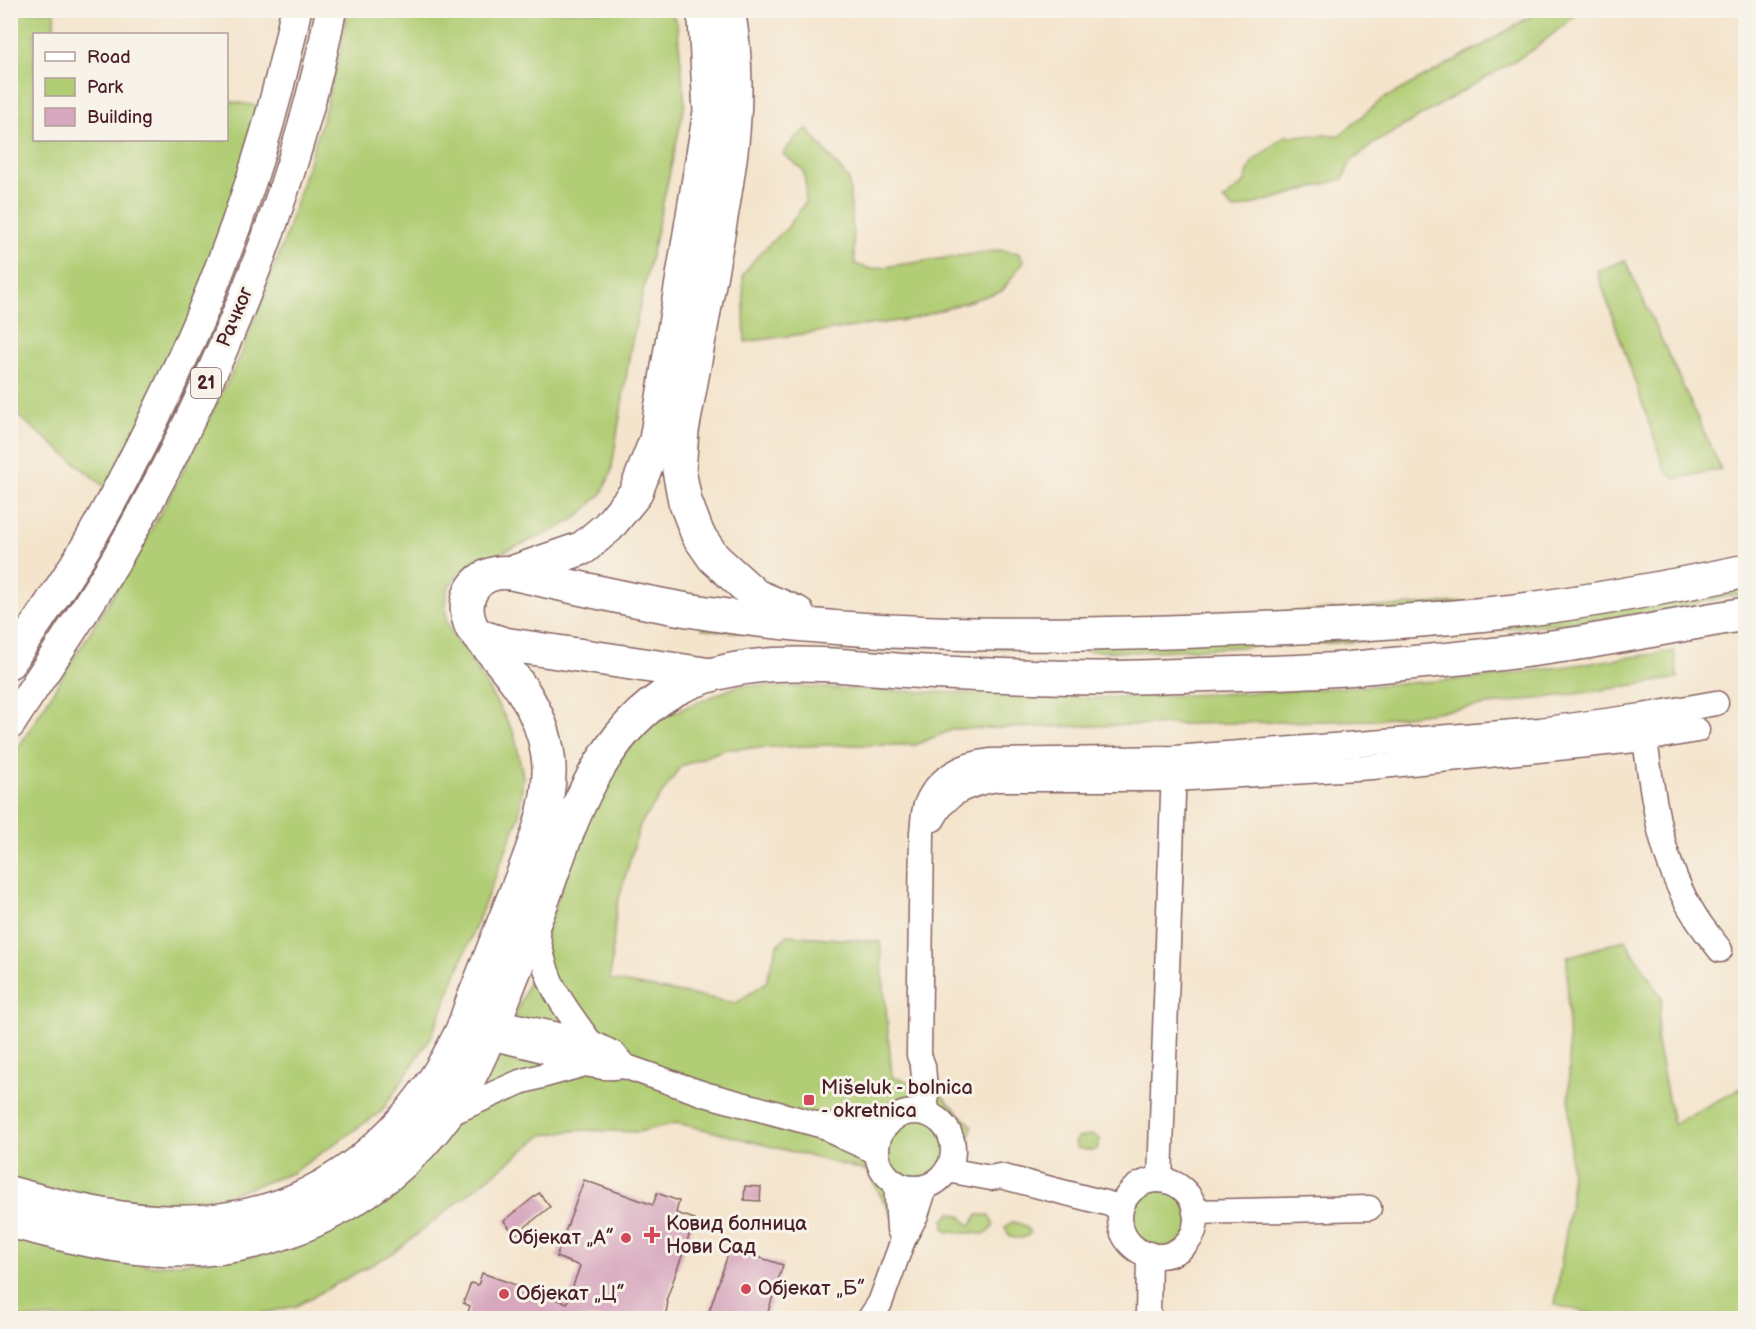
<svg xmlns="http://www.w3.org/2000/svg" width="1756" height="1329" font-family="'Balsamiq Sans',sans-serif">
	<rect width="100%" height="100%" fill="#f7f3e8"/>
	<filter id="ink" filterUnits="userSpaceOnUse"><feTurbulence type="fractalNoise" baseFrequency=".0167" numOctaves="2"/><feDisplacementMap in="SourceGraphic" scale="12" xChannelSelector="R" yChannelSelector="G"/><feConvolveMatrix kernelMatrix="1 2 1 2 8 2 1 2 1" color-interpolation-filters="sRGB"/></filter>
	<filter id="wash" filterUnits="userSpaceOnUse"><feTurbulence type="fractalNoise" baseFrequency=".008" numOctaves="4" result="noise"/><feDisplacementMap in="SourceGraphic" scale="24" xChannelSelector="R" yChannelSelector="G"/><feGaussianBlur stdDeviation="1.35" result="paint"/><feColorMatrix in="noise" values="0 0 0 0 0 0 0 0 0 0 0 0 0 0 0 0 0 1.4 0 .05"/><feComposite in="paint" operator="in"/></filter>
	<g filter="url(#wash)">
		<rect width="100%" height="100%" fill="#f4e4cc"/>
		<g fill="#b1cd74" stroke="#7e7650" stroke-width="1.5">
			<path d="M1541,10L1581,11L1533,50L1373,144L1350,163L1343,179L1234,210L1223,200L1244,183L1252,162L1285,136L1340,135L1381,100L1483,45Z"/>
			<path d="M10,11H55L53,34H34V140H226L227,101L264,107L238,227L111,492L11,410Z"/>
			<path d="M347,11H669L677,23L685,104L631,346L611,473L602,493L578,517L551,532L471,565L459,573L448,588L445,602L447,622L455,639L466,650L514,733L523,776L519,817L432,1035L382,1111L292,1173L217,1199L108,1205L11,1181L10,761L131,566L176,485L241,355L285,238L324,114L340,52Z"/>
			<path d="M807,129L849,180L855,264L871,269L1000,250L1018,253L1024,261L1002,291L912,319L745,342L743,275L759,254L787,228L805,203L806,187L803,170L783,154L794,139Z"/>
			<path d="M1625,260L1721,469L1675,479L1665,470L1597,271Z"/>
			<path d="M1746,585L1745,593L1643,614L1412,639L1134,652L860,644L702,629L704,621L862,638Z"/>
			<path d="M1674,651L1678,678L1589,692L1375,720L954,729L915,745H830L726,749L681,766L640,825L616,909L610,980L736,1003L766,982L777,946L787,935L880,942L892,1077L936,1090L972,1126L963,1175L919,1204L893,1218L867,1171L703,1129L676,1123L638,1132L579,1130L543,1135L393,1253L296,1306L240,1318H11L10,1236L151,1266L257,1255L434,1152L489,1079L524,994L588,814L620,757L658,719L740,685L1096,698L1272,692L1483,678Z"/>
			<path d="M1625,940L1662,998L1656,1038L1673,1124L1745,1086V1318H1611L1555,1305L1571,1197L1567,957Z"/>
			<path d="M1090,1135H1094L1100,1140L1097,1149L1093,1151L1077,1148L1075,1144L1077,1138Z"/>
			<circle cx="1158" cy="1217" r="33"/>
			<path d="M951,1213L961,1216L970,1226L978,1215H989L994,1225L989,1232L983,1234L948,1232L944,1228V1220Z"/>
			<path d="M1012,1222C1020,1223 1026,1225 1030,1233C1026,1239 1017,1239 1010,1237L1005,1227Z"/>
		</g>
		<g id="blocks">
			<g fill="#d7a7be">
				<path d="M584,1180L653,1205L657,1193L679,1201L676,1213L695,1219L666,1301L668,1302L665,1318H466L470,1306L463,1303L471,1283L478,1285L482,1273L567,1303L580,1266L556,1257Z"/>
				<path d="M745,1186L761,1187L760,1201L744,1200Z"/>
				<path d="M539,1193L550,1207L515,1235L504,1221Z"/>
				<path d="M730,1248L783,1265L766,1318H707Z"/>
			</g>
		</g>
	</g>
	<g filter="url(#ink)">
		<use href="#blocks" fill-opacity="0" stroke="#866463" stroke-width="1.5"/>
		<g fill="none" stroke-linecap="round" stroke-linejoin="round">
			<defs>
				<g id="minor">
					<path d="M1643,724C1652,790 1658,859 1695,916C1702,928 1712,939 1720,950"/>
					<path d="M933,819C947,791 968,785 996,779H1174L1372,767L1645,739L1697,730"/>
					<path d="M535,922C540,948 545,976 560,999C569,1014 580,1028 590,1042"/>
					<path d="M480,1018L590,1042L614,1054L624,1066L704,1094L827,1127L841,1136L877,1152"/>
					<path d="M472,1034C492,1038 513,1042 532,1047C561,1055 594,1072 624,1066"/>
					<circle cx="915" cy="1150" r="38"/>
					<path d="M927,1113L923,1066L919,1055L922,833C923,824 923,813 926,805C937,777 964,764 991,761L1174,758L1540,730L1642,716L1716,703"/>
					<path d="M444,1116L520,1082L585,1064"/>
					<path d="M827,1127L842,1123L888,1124"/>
					<path d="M947,1170L991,1178L1000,1176L1121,1207"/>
					<path d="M1160,1180L1174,765"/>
					<circle cx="1158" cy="1218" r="38"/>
					<path d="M896,1183L899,1229L903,1240"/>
					<path d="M1195,1212L1369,1208"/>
					<path d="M870,1318L880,1303L903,1240L916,1215L925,1187"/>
					<path d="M1148,1318L1149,1254"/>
				</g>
				<g id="major">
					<path d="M10,663C36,624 63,585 87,545C182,379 258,199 296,10"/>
					<path d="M10,724C45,670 81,618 114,563C210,398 295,198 331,10"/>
				</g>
				<g id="highway">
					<path d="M728,10C744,93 730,169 715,251C704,311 693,371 682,431L679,470L685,501L698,535L714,558L756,596L797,613"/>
					<path d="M511,573L583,548L608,527L635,494L656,440L710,112L705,20L702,10"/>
					<path d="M479,636L504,644L711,675"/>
					<path d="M10,1193C105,1220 204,1240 298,1199C370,1167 426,1105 460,1035C466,1023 469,1010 474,998C486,968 498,937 510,907C527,864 555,803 548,756C541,703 506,667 472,628C458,598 476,569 511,573C570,586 629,600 688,610C844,636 1011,637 1168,632C1275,628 1381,625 1487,614C1574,605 1660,589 1746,571"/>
					<path d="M10,1221C64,1235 117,1249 172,1250C287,1252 398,1192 459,1095C479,1063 492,1027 506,992C518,960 532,929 544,896C570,822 600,732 672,691C749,649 842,667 925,672C980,675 1035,677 1090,678C1124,678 1159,676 1193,675C1238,673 1282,673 1327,670C1354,669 1382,665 1409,663C1464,658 1519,652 1573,644C1631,635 1688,623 1746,614"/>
				</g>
			</defs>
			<use href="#minor" stroke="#866463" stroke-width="27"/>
			<use href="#major" stroke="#866463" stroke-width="33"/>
			<use href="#highway" stroke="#866463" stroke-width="36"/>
			<use href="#minor" stroke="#fff" stroke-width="24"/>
			<use href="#major" stroke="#fff" stroke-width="30"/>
			<use href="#highway" stroke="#fff" stroke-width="33"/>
		</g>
	</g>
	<g fill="#d1495b" stroke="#f7f3e8" stroke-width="2">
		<rect x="803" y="1094" width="12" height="12" rx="3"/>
		<path d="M649 1226h6v6h6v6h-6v6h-6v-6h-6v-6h6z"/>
		<circle cx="626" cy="1238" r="6"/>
		<circle cx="746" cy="1289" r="6"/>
		<circle cx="504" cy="1294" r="6"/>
	</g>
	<g text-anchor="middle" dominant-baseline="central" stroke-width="6" stroke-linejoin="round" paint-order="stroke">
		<rect fill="#f7f3e8" stroke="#7e5f64" stroke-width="1.5" x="191" y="368" width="30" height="30" rx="4.5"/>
		<g font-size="18" font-weight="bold" fill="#4a1f2b">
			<text x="206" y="383">21</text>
		</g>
		<g font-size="20" fill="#4a1f2b" stroke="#f7f3e8">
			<text transform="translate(235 317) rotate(-67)">Рачког</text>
		</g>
		<g font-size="20" fill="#4a1f2b" stroke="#f7f3e8" text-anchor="start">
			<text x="821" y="1088">Mišeluk - bolnica<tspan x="821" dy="23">- okretnica</tspan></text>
			<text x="666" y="1224">Ковид болница<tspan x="666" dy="23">Нови Сад</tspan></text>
			<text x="614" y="1238" text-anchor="end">Објекат „А”</text>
			<text x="758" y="1289">Објекат „Б”</text>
			<text x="516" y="1294">Објекат „Ц”</text>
		</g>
	</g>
	<rect width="1756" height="1329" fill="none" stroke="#f7f3e8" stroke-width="36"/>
	<rect x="33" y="33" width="195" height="108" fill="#f7f3e8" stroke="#b29e9c" stroke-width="1.5"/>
	<rect x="45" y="52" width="30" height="9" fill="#ffffff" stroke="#b29e9c" stroke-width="1.5"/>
	<text x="87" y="63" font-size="18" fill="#4a1f2b">Road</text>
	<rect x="45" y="78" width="30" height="18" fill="#b1cd74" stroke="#b29e9c" stroke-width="1.5"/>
	<text x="87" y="93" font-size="18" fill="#4a1f2b">Park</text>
	<rect x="45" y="108" width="30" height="18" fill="#d7a7be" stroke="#b29e9c" stroke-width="1.5"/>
	<text x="87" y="123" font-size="18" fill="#4a1f2b">Building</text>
</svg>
